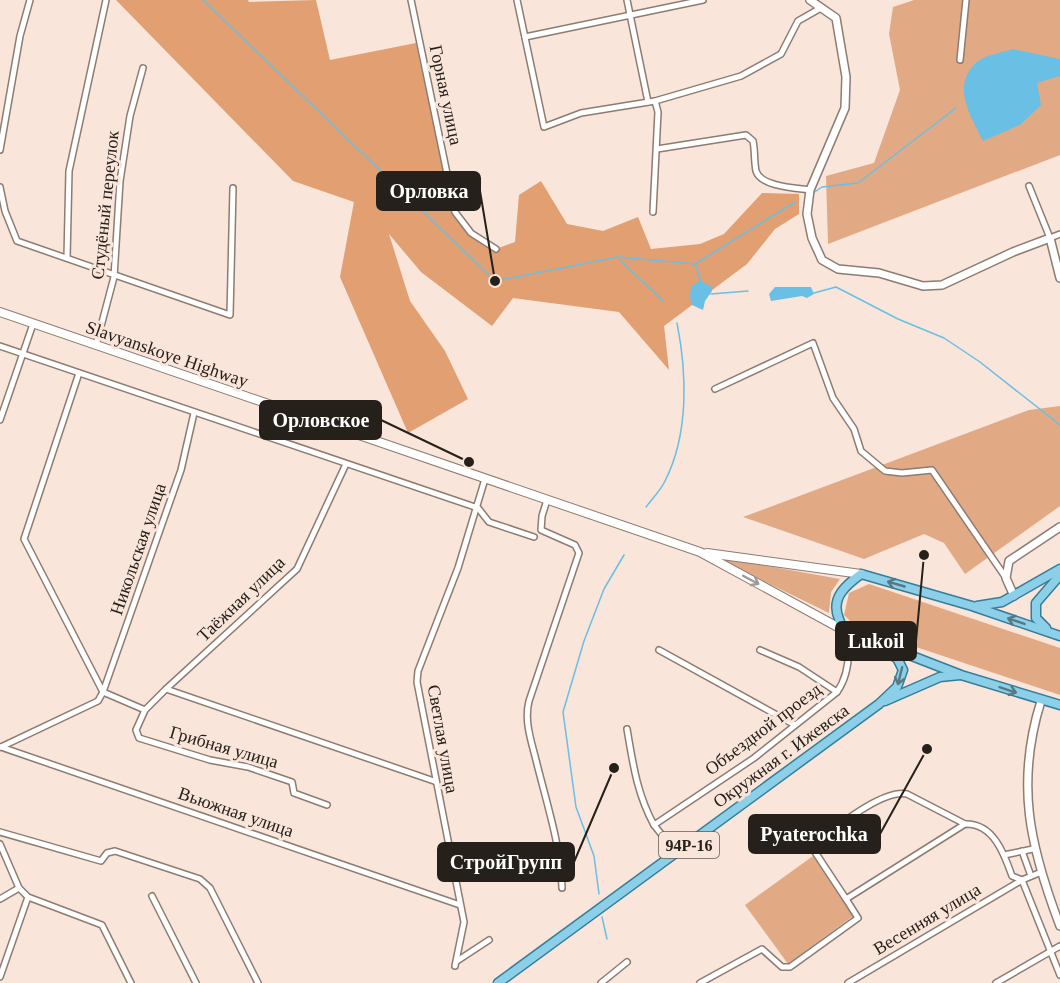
<svg xmlns="http://www.w3.org/2000/svg" width="1060" height="983" font-family="Georgia,serif">
	<rect width="100%" height="100%" fill="#f9e5d9"/>
	<g fill="#e1aa85">
		<path d="M914,0H1060V155L828,244L826,176L874,163L900,90L889,34L893,7Z"/>
		<path d="M1060,406V506L965,574L944,543L924,534L864,559L743,517L1029,410Z"/>
		<path d="M712,556L840,579L831,592L829,613Z"/>
		<path d="M869,584L1060,648V695L856,627L844,615L849,593Z"/>
		<path d="M813,856L853,916L788,964L745,905Z"/>
	</g>
	<path fill="#e19f72" d="M116,0H248L249,2L316,0L330,60L416,43L453,214L469,235L496,249L515,242L519,195L541,181L567,224L603,231L638,217L651,249L700,244L724,234L762,193L799,194V214L775,229L747,264L664,326L669,370L619,312L513,298L492,326L421,272L389,234L410,301L445,351L468,399L408,433L340,277L354,202L293,181Z"/>
	<g fill="#69bfe4">
		<path d="M1013,49L1060,59V76L1037,83L1041,105L1020,125L983,141C970,115 950,85 978,61C986,55 1004,52 1013,49Z"/>
		<path d="M700,281L711,286L712,291L705,301L703,310L692,305L690,298L691,286Z"/>
		<path d="M775,287H811L814,294L807,298L802,296L771,301L769,294Z"/>
	</g>
	<g fill="none" stroke-linecap="round" stroke-linejoin="round">
		<g stroke="#69bfe4" stroke-width="1.5">
			<path d="M203,0L495,281L618,257L695,264L795,202"/>
			<path d="M813,193L822,187L858,183L956,108"/>
			<path d="M619,259L663,301"/>
			<path d="M695,264L701,281"/>
			<path d="M814,293L836,287L898,319L944,338L980,362L1060,425"/>
			<path d="M711,294L748,291"/>
			<path d="M646,507C652,499 661,490 665,481C689,434 687,373 677,323"/>
			<path d="M599,894L594,856L576,807L563,712L584,641L604,589L624,555"/>
			<path d="M602,917L607,939"/>
		</g>
		<defs>
			<g id="minor">
				<path d="M411,0L455,212L471,233L496,249"/>
				<path d="M517,0L544,127L581,113L655,101L741,76L781,54L798,21L819,9"/>
				<path d="M627,0L648,102"/>
				<path d="M525,37L703,0"/>
				<path d="M960,60L966,0"/>
				<path d="M657,149L746,135L753,141C755,150 754,161 756,171C761,187 797,188 810,190"/>
				<path d="M0,150L20,36L30,0"/>
				<path d="M1029,186L1050,238L1060,234"/>
				<path d="M0,187L5,211L17,241L230,315L233,188"/>
				<path d="M653,212L658,112L655,101"/>
				<path d="M67,258L69,171L106,0"/>
				<path d="M96,345L114,277L120,181L130,116L143,68"/>
				<path d="M0,346L478,508L489,522L534,537"/>
				<path d="M79,373L24,539L103,692L145,710"/>
				<path d="M715,389L813,343L833,398L854,429L861,451L885,471L902,473L932,470L1006,578"/>
				<path d="M0,420L33,324"/>
				<path d="M547,500L542,516L541,530L575,545L579,553L529,701C524,721 531,740 536,760C546,801 561,846 562,888"/>
				<path d="M659,650L795,725"/>
				<path d="M760,650L799,667L837,692"/>
				<path d="M166,689L434,781"/>
				<path d="M627,729C633,764 637,794 654,825L754,758L837,692C849,675 850,652 847,632"/>
				<path d="M1,747L460,905"/>
				<path d="M1,747L98,701L103,692L181,470L194,413"/>
				<path d="M327,805L294,793L292,782L248,767L210,760L139,738L136,730L145,710L166,689L297,569L346,464"/>
				<path d="M654,825L677,854"/>
				<path d="M0,832L101,861L107,853L115,851L200,879L210,888L258,983"/>
				<path d="M0,844L19,888L28,897L102,925L131,983"/>
				<path d="M1022,851L1031,876"/>
				<path d="M1004,855L1033,849"/>
				<path d="M1022,880L1060,975"/>
				<path d="M152,896L196,983"/>
				<path d="M0,899L19,888"/>
				<path d="M846,899L811,846C832,831 881,789 907,794L965,824"/>
				<path d="M457,961L489,940"/>
				<path d="M455,966L464,922L417,682L418,671L458,568L485,479"/>
				<path d="M0,977L28,897"/>
				<path d="M601,983L627,962"/>
				<path d="M700,983L762,949L782,967H790L858,918L846,899L965,824C993,823 1004,853 1012,876L1022,880"/>
				<path d="M848,983L1022,880L1039,873"/>
				<path d="M996,983L1060,946"/>
			</g>
			<g id="tertiary">
				<path d="M810,0L836,18L846,77L845,108L810,190L807,214L812,238L822,260L838,269L879,273L923,286L942,285L1013,252L1050,238L1060,278"/>
				<path d="M1014,596L1006,578L1009,561L1060,527"/>
				<path d="M1041,701C1015,784 1030,847 1060,926"/>
			</g>
			<g id="secondary">
				<path d="M0,312L700,552L845,631"/>
				<path d="M707,553L861,574"/>
			</g>
			<g id="primary">
				<path d="M977,606L1002,602L1060,569"/>
				<path d="M1046,628L1036,618V603L1060,575"/>
				<path d="M852,634C845,631 841,626 839,619C830,598 846,585 861,574L972,606L1060,636"/>
				<path d="M881,644L961,675L1060,705"/>
				<path d="M885,701L940,677L960,675"/>
				<path d="M498,983L879,704L897,687L903,670L897,658L847,632"/>
			</g>
		</defs>
		<use href="#minor" stroke="#8d7c71" stroke-width="8"/>
		<use href="#tertiary" stroke="#8d7c71" stroke-width="10"/>
		<use href="#secondary" stroke="#8d7c71" stroke-width="10"/>
		<use href="#primary" stroke="#357d98" stroke-width="11"/>
		<use href="#minor" stroke="#fff" stroke-width="5"/>
		<use href="#tertiary" stroke="#fff" stroke-width="7"/>
		<use href="#secondary" stroke="#fff" stroke-width="8"/>
		<use href="#primary" stroke="#8bcfe9" stroke-width="8"/>
	</g>
	<defs><path id="oneway-shaft" d="M-6 0H5M1.5-3L5.5 0L1.5 3" fill="none" stroke-width="1.6" stroke-linecap="round" stroke-linejoin="round" transform="scale(1.5)"/></defs>
	<use stroke="#9d9b98" href="#oneway-shaft" transform="translate(751 580) rotate(28)"/>
	<g stroke="#587882">
		<use href="#oneway-shaft" transform="translate(896 584) rotate(-164)"/>
		<use href="#oneway-shaft" transform="translate(1016 621) rotate(-161)"/>
		<use href="#oneway-shaft" transform="translate(900 676) rotate(104)"/>
		<use href="#oneway-shaft" transform="translate(1008 690) rotate(18)"/>
	</g>
	<g text-anchor="middle" dominant-baseline="central" stroke-width="6" stroke-linejoin="round" paint-order="stroke">
		<rect fill="#f9e5d9" stroke="#655b54" stroke-width="1.5" x="659" y="832" width="60" height="26" rx="4.5"/>
		<g font-size="16" font-weight="bold" fill="#26201b">
			<text x="689" y="845">94Р-16</text>
		</g>
		<g font-size="18" fill="#26201b" stroke="#f9e5d9">
			<text transform="translate(446 95) rotate(78)">Горная улица</text>
			<text transform="translate(105 205) rotate(-84)">Студёный переулок</text>
			<text transform="translate(167 354) rotate(19)">Slavyanskoye Highway</text>
			<text transform="translate(138 549) rotate(-71)">Никольская улица</text>
			<text transform="translate(241 599) rotate(-44)">Таёжная улица</text>
			<text transform="translate(763 729) rotate(-37)">Объездной проезд</text>
			<text transform="translate(443 739) rotate(80)">Светлая улица</text>
			<text transform="translate(224 747) rotate(16)">Грибная улица</text>
			<text transform="translate(781 756) rotate(-36)">Окружная г. Ижевска</text>
			<text transform="translate(236 812) rotate(19)">Вьюжная улица</text>
			<text transform="translate(927 919) rotate(-31)">Весенняя улица</text>
		</g>
	</g>
	<path fill="none" stroke="#26201b" stroke-width="2" d="M495 281L480 191M469 462L381 420M924 555L916 641M927 749L880 834M614 768L574 862"/>
	<g fill="#26201b" stroke="#f9e5d9" stroke-width="2">
		<circle cx="495" cy="281" r="6"/>
		<circle cx="469" cy="462" r="6"/>
		<circle cx="924" cy="555" r="6"/>
		<circle cx="927" cy="749" r="6"/>
		<circle cx="614" cy="768" r="6"/>
	</g>
	<g fill="#26201b" stroke="#26201b" stroke-width="2">
		<rect x="377" y="172" width="103" height="38" rx="6"/>
		<rect x="260" y="401" width="121" height="38" rx="6"/>
		<rect x="836" y="622" width="80" height="38" rx="6"/>
		<rect x="749" y="815" width="131" height="38" rx="6"/>
		<rect x="438" y="843" width="136" height="38" rx="6"/>
	</g>
	<g font-size="20" text-anchor="middle" font-weight="bold" fill="#fff">
		<text x="429" y="198">Орловка</text>
		<text x="321" y="427">Орловское</text>
		<text x="876" y="648">Lukoil</text>
		<text x="814" y="841">Pyaterochka</text>
		<text x="506" y="869">СтройГрупп</text>
	</g>
</svg>
